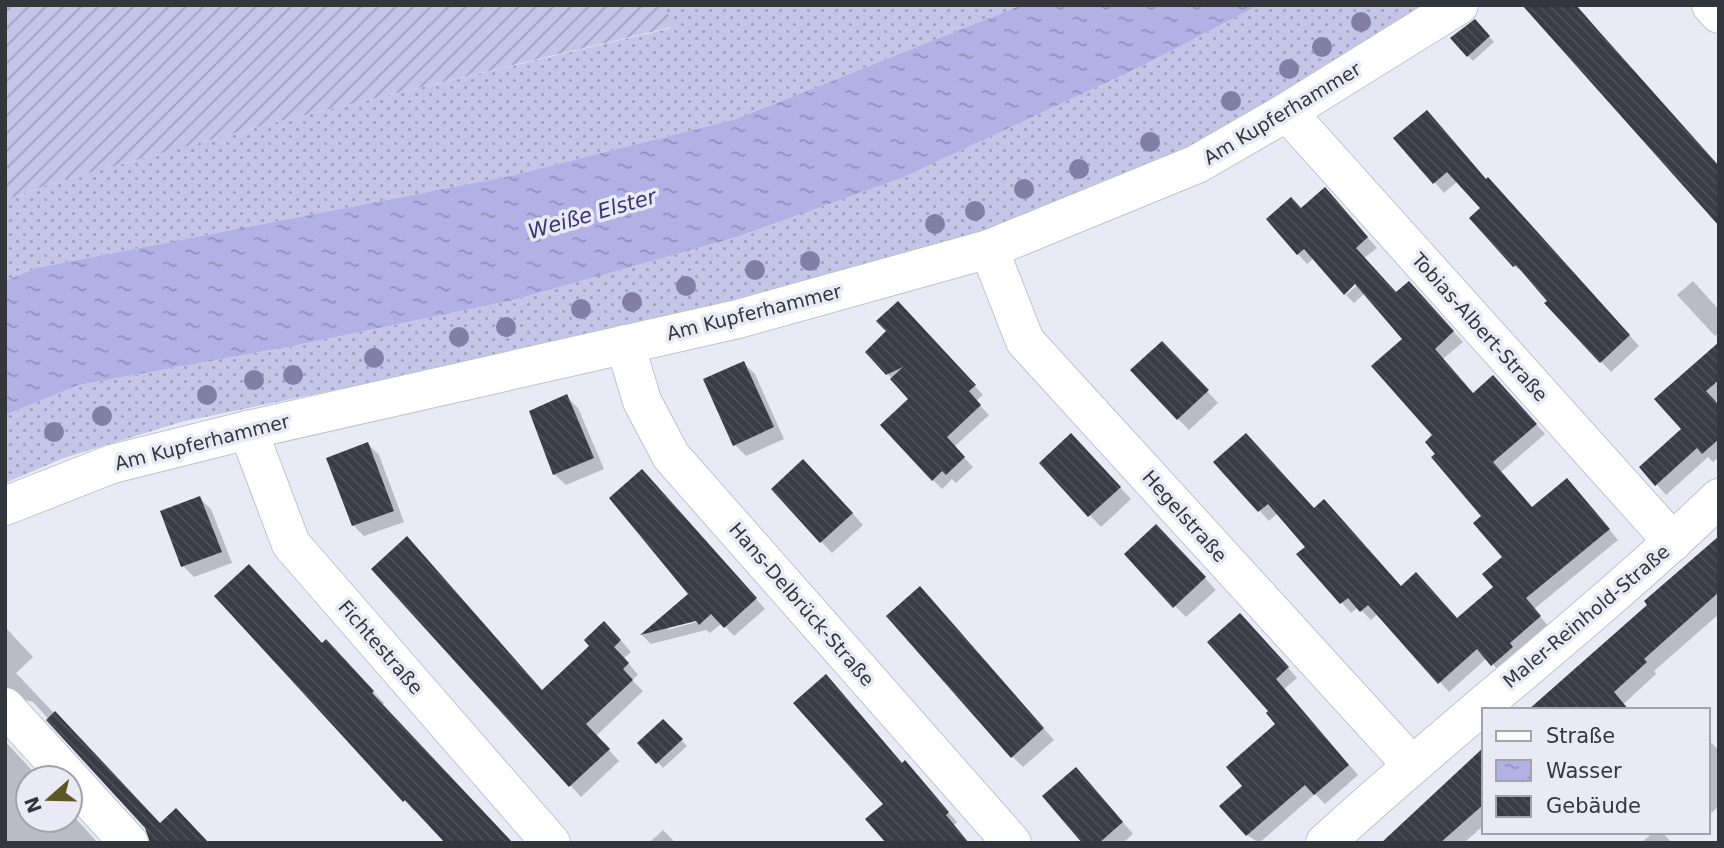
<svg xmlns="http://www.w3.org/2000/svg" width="1724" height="848" font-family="'DejaVu Sans',sans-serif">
	<defs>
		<pattern id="grass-dots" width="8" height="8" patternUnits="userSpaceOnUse" patternTransform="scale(1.75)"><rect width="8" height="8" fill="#c4c5e7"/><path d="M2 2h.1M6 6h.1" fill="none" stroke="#a0a1bc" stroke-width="1.8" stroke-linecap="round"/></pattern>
		<pattern id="garden-furrows" width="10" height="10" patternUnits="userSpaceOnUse" patternTransform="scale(1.75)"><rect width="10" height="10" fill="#c4c5e7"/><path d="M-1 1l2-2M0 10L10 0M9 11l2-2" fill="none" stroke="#a0a1bc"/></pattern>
		<pattern id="water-ripples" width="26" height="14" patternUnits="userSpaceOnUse" patternTransform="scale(1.75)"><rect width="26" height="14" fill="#b1b1e6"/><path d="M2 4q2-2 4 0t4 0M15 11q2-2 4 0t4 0" fill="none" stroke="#9191bc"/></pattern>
		<pattern id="building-back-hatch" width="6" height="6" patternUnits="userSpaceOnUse" patternTransform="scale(1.75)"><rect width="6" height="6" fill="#3b3b45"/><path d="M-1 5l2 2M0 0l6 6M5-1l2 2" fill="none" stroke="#4f4f58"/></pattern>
	</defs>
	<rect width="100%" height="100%" fill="#eaeaf7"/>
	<g fill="url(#grass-dots)">
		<path d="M665,5H1022L736,119L510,176L36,268L5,281V200L56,182L272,123L671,28Z"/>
		<path d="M1259,5H1429L1169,160L936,251L523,351L181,422L64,458L5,483V415L79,385L293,346L514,300L737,237L902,178L1144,65Z"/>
	</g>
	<path fill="url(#garden-furrows)" d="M5,5H665L672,27L272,123L56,182L5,200Z"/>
	<path fill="url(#water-ripples)" d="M1022,5H1259L1144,65L902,178L737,237L514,300L293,346L79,385L5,415V281L36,268L510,176L736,119Z"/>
	<g fill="#0003" fill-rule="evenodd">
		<path d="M1475,21L1494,42L1473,61L1452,38Z"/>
		<path d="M1396,138L1486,180L1498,189L1639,346L1611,372L1547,303L1549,301L1526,274L1514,266L1483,208L1458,181L1444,193Z"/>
		<path d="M1334,199L1377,248L1364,258L1396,294L1418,292L1463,342L1443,359L1473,395L1503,387L1545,434L1501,472L1533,509L1576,490L1618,540L1534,609L1549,627L1502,674L1487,658L1449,692L1379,613L1371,620L1358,607L1351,613L1299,555L1307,547L1278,513L1269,521L1215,462L1314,510L1401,588L1457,620L1495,588L1504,557L1484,516L1438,454L1405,339L1365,293L1354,303L1346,295L1363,280L1314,258L1307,264L1298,254L1302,210Z"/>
		<path d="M1693,281L1719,310V333L1715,336L1677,295Z"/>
		<path d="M906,312L983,395L976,401L989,415L954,447L973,467L956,483L952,479L942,489L933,480L911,399L867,352Z"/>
		<path d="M1173,354L1218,403L1189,430L1178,419Z"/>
		<path d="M1719,362V398L1715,402L1719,407V457L1713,462L1708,457L1666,495L1641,467L1683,429Z"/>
		<path d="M743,363L755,374L784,439L746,456L735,445Z"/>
		<path d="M567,397L578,408L604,469L566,485L554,474Z"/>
		<path d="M368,444L379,455L404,522L364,536L353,525Z"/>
		<path d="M1082,447L1131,499L1101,527L1041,463Z"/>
		<path d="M815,472L863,525L832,553L773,490Z"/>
		<path d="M652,481L765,609L734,636L722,623L710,633L706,630L651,644L642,635L690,594ZM704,617V620L667,630L672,625Z"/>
		<path d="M199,498L211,509L232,563L194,577L183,566Z"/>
		<path d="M1167,537L1216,590L1186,617L1175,606Z"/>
		<path d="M1719,537V614L1654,671L1656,674L1617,710H1530L1650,605Z"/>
		<path d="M373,570L543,692L615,634L631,652L624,658L638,675L632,680L643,691L596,736L619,761L581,797Z"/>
		<path d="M217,596L337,653L384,703L382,706L415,812Z"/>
		<path d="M931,599L1054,740L1023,767L1012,756Z"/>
		<path d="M1250,625L1297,678L1284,689L1358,775L1325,804L1315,794L1259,843L1247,835L1244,786L1278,724L1271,711Z"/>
		<path d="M5,627L33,657L16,673L160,825L147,827L33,702L14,697L5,702Z"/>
		<path d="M663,721L687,746L663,768L640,743Z"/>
		<path d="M1708,740L1719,750V806L1710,814Z"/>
		<path d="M5,741L39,778H28V820H70V812L98,843H5Z"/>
		<path d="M1484,750V825L1464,843H1383Z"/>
		<path d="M902,765L913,772L957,822L954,825L886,804Z"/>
		<path d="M1087,780L1133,834L1123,843H1084Z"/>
		<path d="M663,830L676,843H649Z"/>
		<path d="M1654,832H1662L1672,843H1641Z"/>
	</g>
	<g fill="url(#building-back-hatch)">
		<path d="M1522,5H1576L1597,29L1719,166V226Z"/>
		<path d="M1475,19L1490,36L1467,57L1450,38Z"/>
		<path d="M1427,110L1486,179L1488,177L1630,335L1600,363L1544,303L1547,301L1516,265L1513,267L1469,218L1480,208L1447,172L1433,184L1393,138Z"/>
		<path d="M1325,187L1368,237L1356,248L1396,292L1409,281L1454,331L1435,349L1473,393L1493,375L1537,424L1493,462L1532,507L1567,478L1610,529L1526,598L1541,616L1510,643L1513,647L1491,666L1477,649L1438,684L1368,605L1360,612L1348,598L1340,604L1296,554L1305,547L1268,504L1258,512L1213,462L1246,433L1314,508L1324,499L1401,586L1416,572L1457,618L1493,587L1482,574L1502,557L1473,523L1481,516L1431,457L1435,454L1425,442L1432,435L1371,366L1402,339L1355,284L1344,295L1304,249L1297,255L1266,219L1291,197L1301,208Z"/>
		<path d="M898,301L976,385L969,391L981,405L947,437L965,457L946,475L942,471L932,481L880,425L908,399L890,379L903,367L886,375L865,352L886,331L876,321Z"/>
		<path d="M1162,341L1209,390L1177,420L1130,370Z"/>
		<path d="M1719,342V380L1706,391L1719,405V439L1702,454L1697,448L1655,486L1639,467L1681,429L1654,399Z"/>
		<path d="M744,361L774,427L733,446L703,379Z"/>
		<path d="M567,394L594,458L553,475L529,411Z"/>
		<path d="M1071,433L1121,487L1088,517L1039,463Z"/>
		<path d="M368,442L394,511L352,526L326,458Z"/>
		<path d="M803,459L853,513L820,543L771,489Z"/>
		<path d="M642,469L757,598L724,628L711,614L699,625L696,621L640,635L688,594L609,498Z"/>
		<path d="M200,496L222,552L181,567L160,511Z"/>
		<path d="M1156,524L1206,577L1173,608L1124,554Z"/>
		<path d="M407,536L542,690L589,646L584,640L604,621L621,640L614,647L629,663L623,669L633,680L586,724L610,749L569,787L371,569Z"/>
		<path d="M1719,536V592L1644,659L1647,662L1614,692L1629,710H1528L1647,605L1644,601Z"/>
		<path d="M249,564L322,643L326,639L374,691L372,693L513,843H445L405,800L403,802L214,596Z"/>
		<path d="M920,586L1044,728L1011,758L886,616Z"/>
		<path d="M1240,613L1289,667L1276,679L1349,765L1314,795L1305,785L1246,836L1219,806L1242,786L1226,767L1275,724L1266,713L1268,711L1207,642Z"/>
		<path d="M826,674L902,763L905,760L949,812L946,815L969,843H886L865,819L883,804L793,703Z"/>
		<path d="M55,711L160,823L176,808L209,843H150L145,828L46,720Z"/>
		<path d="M663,719L683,739L656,764L637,743Z"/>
		<path d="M1484,747V804L1440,843H1381Z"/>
		<path d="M1076,767L1123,822L1099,843H1082L1042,796Z"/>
	</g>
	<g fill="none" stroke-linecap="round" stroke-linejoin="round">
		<defs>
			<g id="minor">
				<path d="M1711,5L1719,14"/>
				<path d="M1287,112L1673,542"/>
				<path d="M989,249L1025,341L1411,764"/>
				<path d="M625,344L642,401L671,456L1012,843"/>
				<path d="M248,430L291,544L551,843"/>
				<path d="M5,506L112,464L248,430L738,319L989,249L1197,164L1287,112L1459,5"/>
				<path d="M5,707L129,843"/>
				<path d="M1325,843C1453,725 1593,619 1719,498"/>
			</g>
		</defs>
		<use href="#minor" stroke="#c2c2cf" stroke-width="40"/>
		<use href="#minor" stroke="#fff" stroke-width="38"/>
	</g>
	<g fill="#827ea6">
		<circle cx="1361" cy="22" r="10"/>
		<circle cx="1322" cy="47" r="10"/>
		<circle cx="1289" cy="69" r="10"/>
		<circle cx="1231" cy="101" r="10"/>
		<circle cx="1150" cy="142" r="10"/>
		<circle cx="1079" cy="169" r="10"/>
		<circle cx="1024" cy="189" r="10"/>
		<circle cx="975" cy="211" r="10"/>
		<circle cx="935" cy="224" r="10"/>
		<circle cx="810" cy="261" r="10"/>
		<circle cx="755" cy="270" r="10"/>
		<circle cx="686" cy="286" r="10"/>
		<circle cx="632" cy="302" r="10"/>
		<circle cx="581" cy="309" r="10"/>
		<circle cx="506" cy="327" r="10"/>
		<circle cx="459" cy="337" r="10"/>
		<circle cx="374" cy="358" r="10"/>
		<circle cx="293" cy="375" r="10"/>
		<circle cx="254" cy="380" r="10"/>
		<circle cx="207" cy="395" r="10"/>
		<circle cx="102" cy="416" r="10"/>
		<circle cx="54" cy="432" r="10"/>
	</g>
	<g text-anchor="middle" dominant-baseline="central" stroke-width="7" stroke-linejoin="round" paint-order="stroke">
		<g font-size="19" fill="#35363b" stroke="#eaeaf7">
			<text transform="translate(1282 113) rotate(-31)">Am Kupferhammer</text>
			<text transform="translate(754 312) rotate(-14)">Am Kupferhammer</text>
			<text transform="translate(1480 327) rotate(48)">Tobias-Albert-Straße</text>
			<text transform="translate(202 442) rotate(-14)">Am Kupferhammer</text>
			<text transform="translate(1185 516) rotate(48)">Hegelstraße</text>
			<text transform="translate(802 604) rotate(49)">Hans-Delbrück-Straße</text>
			<text transform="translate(1586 616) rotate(-40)">Maler-Reinhold-Straße</text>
			<text transform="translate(381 647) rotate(49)">Fichtestraße</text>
		</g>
		<g font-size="21" font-style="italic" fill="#3a3473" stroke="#eaeaf7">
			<text transform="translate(592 214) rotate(-16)">Weiße Elster</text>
		</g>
	</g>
	<rect width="1724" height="848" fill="none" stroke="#35363b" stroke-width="14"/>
	<rect x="1482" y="708" width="228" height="126" fill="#eaeaf7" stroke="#a2a2ac" stroke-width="2"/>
	<rect x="1496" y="731" width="35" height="10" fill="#ffffff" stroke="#a2a2ac" stroke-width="2"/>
	<text x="1546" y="743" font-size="21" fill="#35363b">Straße</text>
	<rect x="1496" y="760" width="35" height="21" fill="url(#water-ripples)" stroke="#a2a2ac" stroke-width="2"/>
	<text x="1546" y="778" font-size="21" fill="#35363b">Wasser</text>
	<rect x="1496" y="796" width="35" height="21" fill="url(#building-back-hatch)" stroke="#a2a2ac" stroke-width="2"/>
	<text x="1546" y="813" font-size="21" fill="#35363b">Gebäude</text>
	<g transform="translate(49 799) rotate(250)"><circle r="33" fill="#eaeaf7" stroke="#a2a2ac" stroke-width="2"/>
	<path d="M0-5L12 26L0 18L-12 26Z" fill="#5c5825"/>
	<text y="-10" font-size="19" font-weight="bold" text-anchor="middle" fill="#35363b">N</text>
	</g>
</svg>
